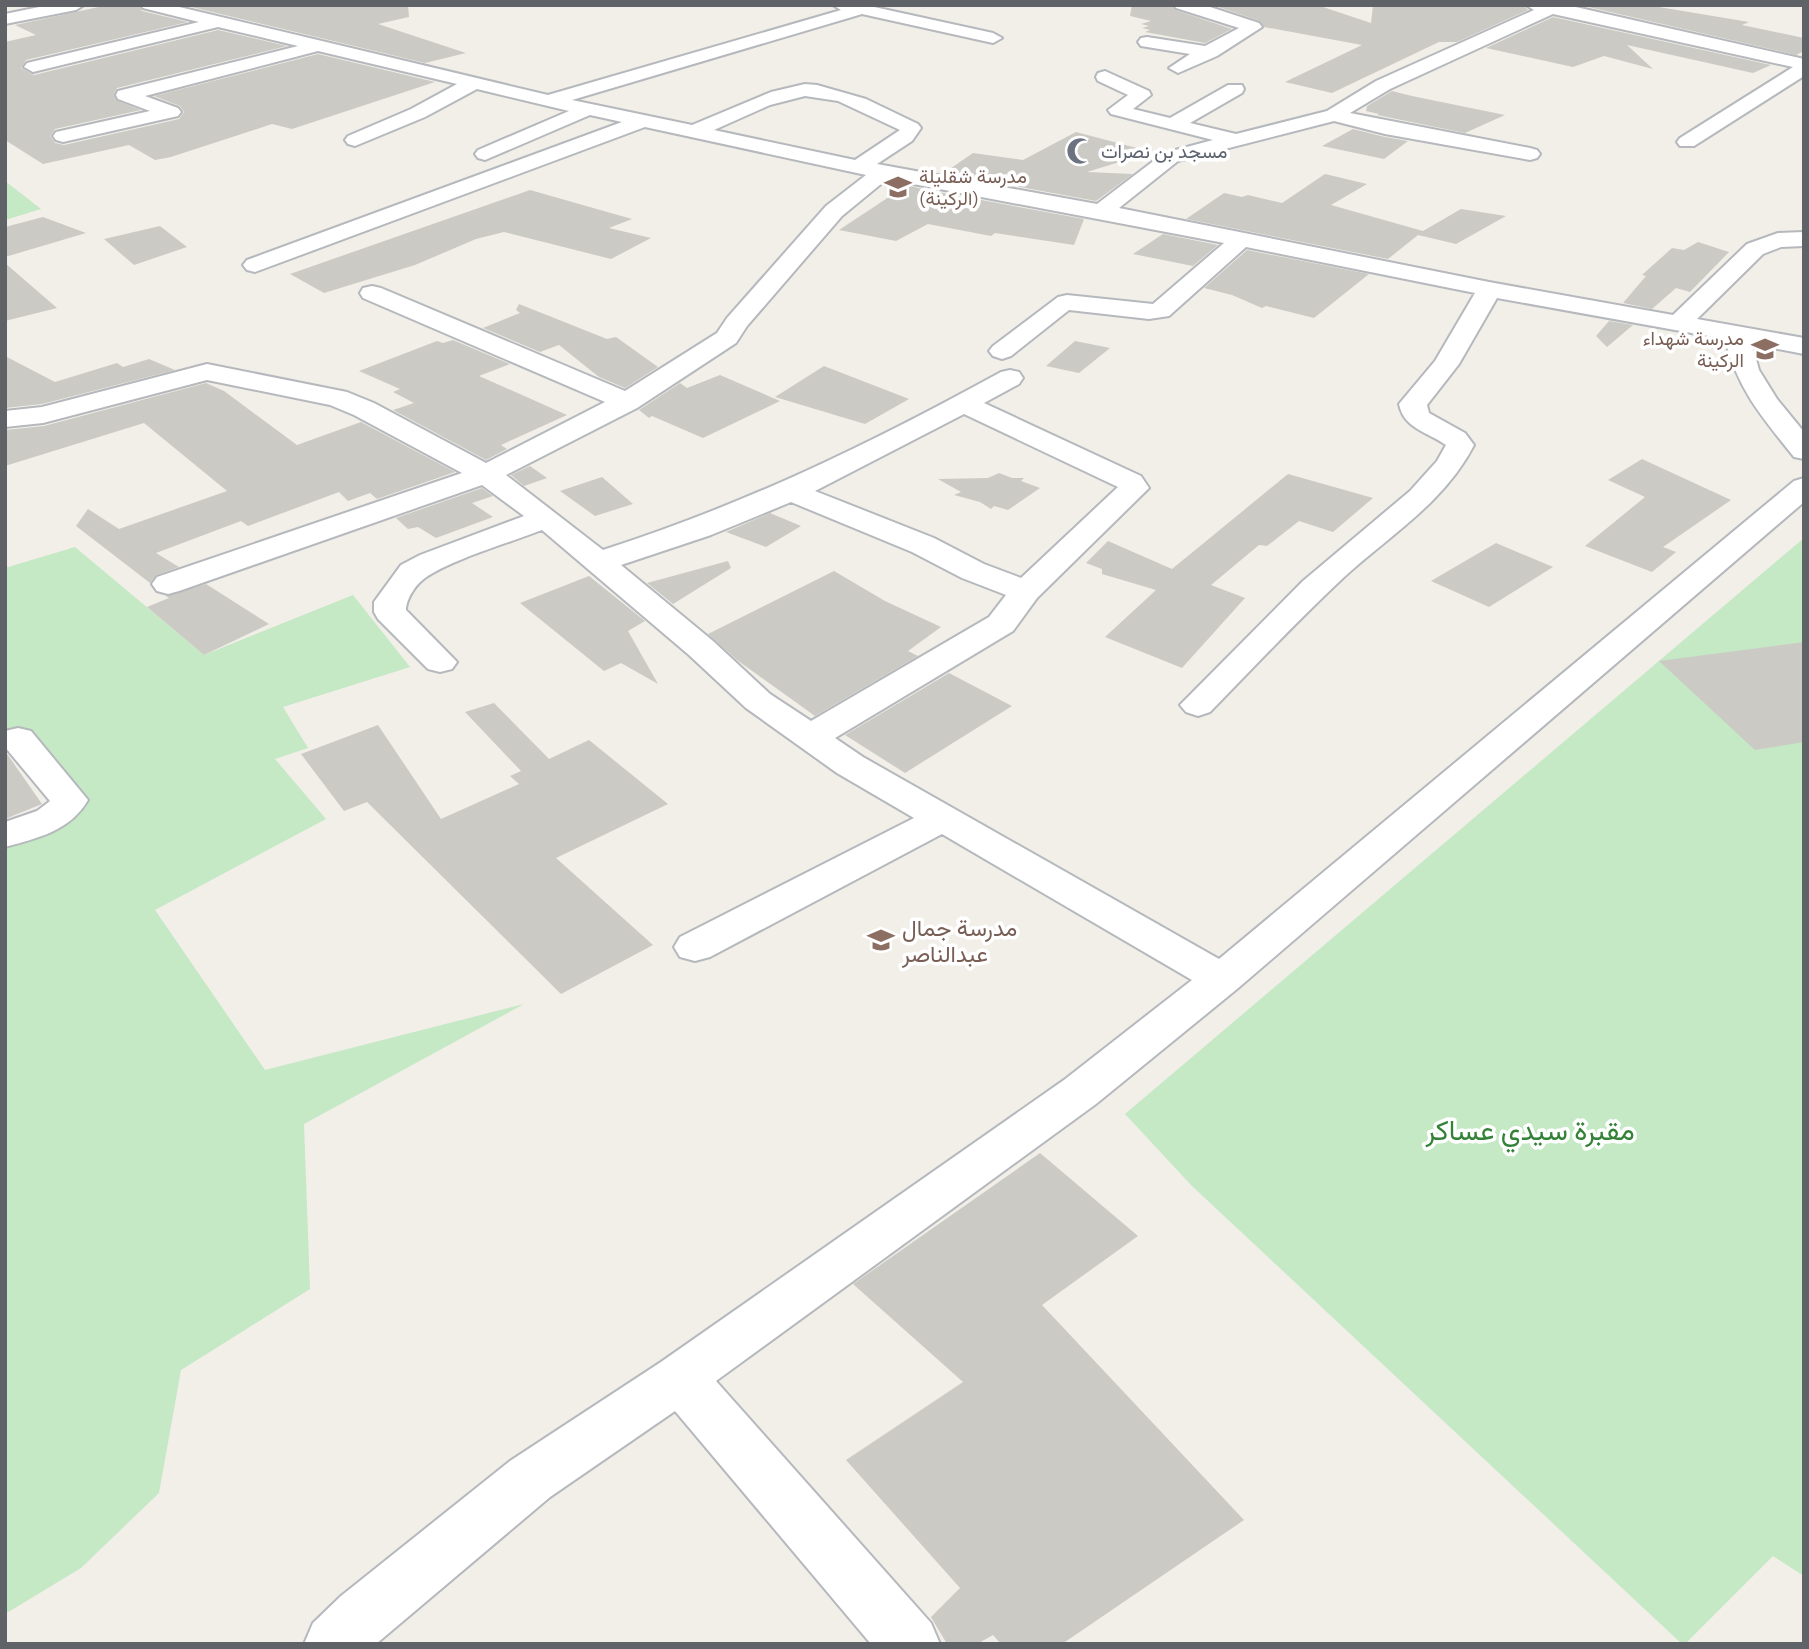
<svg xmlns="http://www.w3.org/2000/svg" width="1809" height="1649" font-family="'IBM Plex Sans',Vazirmatn,sans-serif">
	<rect width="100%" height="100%" fill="#f1efe8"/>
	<g fill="#c5e8c5">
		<path d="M5,181L41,209L5,220Z"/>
		<path d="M1804,538V1576L1773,1556L1685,1644H1682L1192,1186L1125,1114Z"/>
		<path d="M75,547L204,655L353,595L410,667L283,707L308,748L275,759L326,819L155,910L265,1070L524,1004L304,1124L310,1289L181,1370L159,1493L81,1568L5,1614V830L66,806L5,730V568Z"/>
	</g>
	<g fill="#cccac5">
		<path d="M108,5H139L142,11L188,22L26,60L21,68L34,75L218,30L287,46L117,88L114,94L116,100L141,110L55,129L50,136L55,143L64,145L179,119L184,112L180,106L154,96L318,54L435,82L292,129L272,124L171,157L155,160L129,145L43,164L5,140V42L36,35L15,25Z"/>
		<path d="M183,5H408L409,17L378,24L466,53L425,63Z"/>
		<path d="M1132,5H1172L1175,10L1232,29L1205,43L1145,32L1150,30L1142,28L1149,26L1141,24L1151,21L1130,16Z"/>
		<path d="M1213,5H1317L1371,23L1373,5H1523L1528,10L1457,42H1439L1332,93L1285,82L1362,45L1264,27L1260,21Z"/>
		<path d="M1580,5H1647L1749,22L1742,25L1804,38V51L1796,55Z"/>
		<path d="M1553,17L1771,65L1753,73L1627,45L1653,69L1604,56L1573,67L1486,48Z"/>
		<path d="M1392,91L1412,96L1505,115L1465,133L1377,115L1379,114L1366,111L1367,106Z"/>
		<path d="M1353,129L1385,137L1408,141L1384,159L1322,146Z"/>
		<path d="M1076,132L1152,152L1087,172L1133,174L1096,201L944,173L973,153L1023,160Z"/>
		<path d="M1325,174L1367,184L1331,205L1423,231L1461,209L1506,216L1456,244L1418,235L1388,259L1186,219L1224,193L1242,197L1248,195L1282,203Z"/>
		<path d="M907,185L922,189L1084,219L1074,245L995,233L991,236L928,224L896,241L839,230Z"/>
		<path d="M530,190L632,219L609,228L651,238L611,259L504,232L476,239L415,265L324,293L290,274Z"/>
		<path d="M43,217L86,233L5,257V227Z"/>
		<path d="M160,226L187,247L134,265L104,239Z"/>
		<path d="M1163,234L1218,245L1193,266L1133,254Z"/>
		<path d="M1698,242L1729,252L1690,292L1676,288L1652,309L1623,303L1646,276L1642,275L1672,248L1684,250Z"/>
		<path d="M1247,250L1369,274L1314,318L1266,306L1262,308L1232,295L1204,288Z"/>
		<path d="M5,263L57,308L5,321Z"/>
		<path d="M519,304L607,339L616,337L658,367L625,388L599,377L559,345L540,352L483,328L520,313L516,310Z"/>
		<path d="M1609,321L1633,325L1607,347L1596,336Z"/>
		<path d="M453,340L510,364L479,376L567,415L501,445L507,449L486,460L393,410L414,403L393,392L400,389L359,371L437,341L443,343Z"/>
		<path d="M1075,341L1110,348L1079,373L1046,366Z"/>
		<path d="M5,356L55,382L117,363L123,367L149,359L175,370L42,404L5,408Z"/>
		<path d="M824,366L909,399L865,424L775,397Z"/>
		<path d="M720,375L780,401L703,438L652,416L649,418L639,410L680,383L687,388Z"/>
		<path d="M206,383L224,391L297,445L361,422L455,472L377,499L370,493L348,501L339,492L248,526L241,521L156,553L179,567L156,575L150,583L76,526L88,509L119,529L227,491L144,423L5,466V430L44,426Z"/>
		<path d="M1642,459L1731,500L1663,547L1676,552L1652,572L1585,546L1645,497L1608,480Z"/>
		<path d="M530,466L547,478L524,486L511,475Z"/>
		<path d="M999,473L1012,478H1024L1021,481L1040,488L1008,510L994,506L991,509L980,502L954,495L961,492L938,479L988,478Z"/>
		<path d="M1288,474L1373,498L1333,532L1299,521L1267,546L1259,545L1211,585L1245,598L1182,668L1105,637L1156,590L1102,574V569L1086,563L1108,541L1172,569Z"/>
		<path d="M602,477L633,504L595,516L560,491Z"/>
		<path d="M482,488L493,496L472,503L493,517L436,538L418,527L408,529L396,518Z"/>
		<path d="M770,513L801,526L766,547L726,532Z"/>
		<path d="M1496,543L1553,567L1489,607L1431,581Z"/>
		<path d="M728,561L731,568L673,604L647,583Z"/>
		<path d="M834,571L885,601L941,627L908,651L918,656L815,716L737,660L708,634Z"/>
		<path d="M589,576L645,621L628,631L658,684L621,663L604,671L520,603Z"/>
		<path d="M206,584L269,624L204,655L147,607L169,598L166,596Z"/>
		<path d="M1804,642V742L1755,750L1659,661Z"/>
		<path d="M949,673L1012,706L905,773L845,735Z"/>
		<path d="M494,703L549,759L589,740L668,804L556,858L653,945L561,994L367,802L344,811L301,754L378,725L441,819L519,784L510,776L521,771L465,712Z"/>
		<path d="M5,751L42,804L5,819Z"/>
		<path d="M1040,1153L1138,1236L1042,1305L1244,1520L1062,1644H1001L993,1635L977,1644H947L931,1617L960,1588L846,1460L963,1382L853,1284Z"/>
	</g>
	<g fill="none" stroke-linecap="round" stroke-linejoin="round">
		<defs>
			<g id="minor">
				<path d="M49,5H84L76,10L5,24V14Z"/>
				<path d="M141,5H171L548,95L841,10L833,5H865L993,33L1002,38L993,43L862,14L572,100L692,125L771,92L805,84L817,85L866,99L918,124L921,128L912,141L877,164L1097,204L1164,153L1213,140L1111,114L1108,110L1128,95L1098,81L1096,77L1098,73L1105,71L1149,91L1151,95L1133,109L1170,118L1228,85H1242L1244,89L1242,93L1190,123L1236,134L1327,111L1376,81L1534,10L1526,5H1567L1804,59V76L1694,146H1680L1677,142L1680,138L1793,67L1553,14L1390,89L1350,113L1530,148L1537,150L1540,154L1537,158L1530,160L1385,134L1334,121L1178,161L1119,208L1489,282L1673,315L1747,244L1778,233L1804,232V246L1781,247L1763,254L1697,319L1804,338V354L1752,344L1759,370L1777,399L1804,432V459L1794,457C1762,417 1738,390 1725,339L1497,298L1459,364L1427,405L1429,413L1465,433L1474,445C1444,503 1390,535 1343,578C1297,621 1254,667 1210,712L1198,716L1186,712L1180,705L1303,581L1410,491L1437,461L1446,445C1428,432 1404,429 1399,404L1435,361L1475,293L1246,247L1169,316L1149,319L1069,310L1011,356L1002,359L993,356L989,351L993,346L1058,297L1067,295L1153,304L1224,243L887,179L842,216L747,326L736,343L637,408L506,475L603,550C746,504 870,444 1001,372L1010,370L1019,372L1023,378L1019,384L984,403L1141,476L1149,488L1037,598L1013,631L835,738L863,757L1219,959L1794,481L1804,478V502L1237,989L1096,1104L716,1381L931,1623L940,1644H871L675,1411L550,1497L376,1644H304L313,1623L341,1596L510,1461L661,1362L1064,1080L1192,980L942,834L710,957L695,961L680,957L674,947L680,937L914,818L837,773L746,708L689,655L542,530C511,542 450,560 425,578C416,584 406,599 406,610L457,662L452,669L440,672L428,669L378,619L374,612V602L401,565L420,555L524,516L482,485L179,591L168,594L157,591L152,584L157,577L462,473L354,415L330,405L207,380L43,423L5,427V411L42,407L207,364L347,392L374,403L486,463L605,402L363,298L360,293L363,288L372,286L381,288L625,391L717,333L727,318L826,206L866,175L645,127L255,272L247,270L243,265L247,260L622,122L590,115L485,160L478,158L475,154L478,150L569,111L477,89L425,117L355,146L348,144L345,140L348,136L411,109L457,84L318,51L145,96L178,108L181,112L178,116L63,142L56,140L53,136L56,132L150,111L118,99L116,95L118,91L298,46L218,27L33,72L24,67L27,63L199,22L143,8ZM805,96L838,101L900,130L855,160L714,130L770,105ZM964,414L1118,487L1021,578L984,564L934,538L815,491ZM791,502L912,552L962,578L1006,595L989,617L811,721L770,694L713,641L621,565L711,535Z"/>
				<path d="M1174,5H1204L1259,23L1262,27L1217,56L1178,73L1169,68L1190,54L1141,46L1138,42L1141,38L1147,37L1205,46L1239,28L1176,8Z"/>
				<path d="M18,728L31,731L88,800C70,831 38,838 5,847V822L37,811L50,801L5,747V731Z"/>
			</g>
		</defs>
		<use href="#minor" stroke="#b5b8bc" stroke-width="4"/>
		<use href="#minor" fill="#fff" fill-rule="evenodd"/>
	</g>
	<defs>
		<symbol id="mosque-bare" viewBox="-9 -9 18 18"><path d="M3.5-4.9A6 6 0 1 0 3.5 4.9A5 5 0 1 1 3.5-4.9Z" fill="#6b7280" stroke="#fff" stroke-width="2.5" paint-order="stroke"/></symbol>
		<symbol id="school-bare" viewBox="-9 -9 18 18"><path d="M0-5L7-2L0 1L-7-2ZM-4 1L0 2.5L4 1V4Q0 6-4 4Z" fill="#8d6e63" stroke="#fff" stroke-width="2.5" paint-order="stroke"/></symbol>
	</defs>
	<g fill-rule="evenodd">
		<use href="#mosque-bare" x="1061" y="132" width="38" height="38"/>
		<use href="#school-bare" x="879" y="168" width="38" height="38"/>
		<use href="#school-bare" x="1746" y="330" width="38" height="38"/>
		<use href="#school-bare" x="862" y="921" width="38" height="38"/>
	</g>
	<g text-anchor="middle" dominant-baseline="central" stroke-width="7" stroke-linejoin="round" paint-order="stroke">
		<g font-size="19" fill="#5b616d" stroke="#fff" text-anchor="start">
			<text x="1101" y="151">مسجد بن نصرات</text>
		</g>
		<g font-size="19" fill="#785e54" stroke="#fff" text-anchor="start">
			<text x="919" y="176">مدرسة شقليلة<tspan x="919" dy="22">(الركينة)</tspan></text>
			<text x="1744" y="338" text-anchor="end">مدرسة شهداء<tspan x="1744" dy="22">الركينة</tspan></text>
		</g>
		<g font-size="23" fill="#785e54" stroke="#fff" text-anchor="start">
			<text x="902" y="927">مدرسة جمال<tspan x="902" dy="26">عبدالناصر</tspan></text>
		</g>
		<g font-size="28" fill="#348238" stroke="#fff">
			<text x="1530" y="1129">مقبرة سيدي عساكر</text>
		</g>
	</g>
	<rect width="1809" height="1649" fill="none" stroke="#5f6368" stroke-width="14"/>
</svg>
